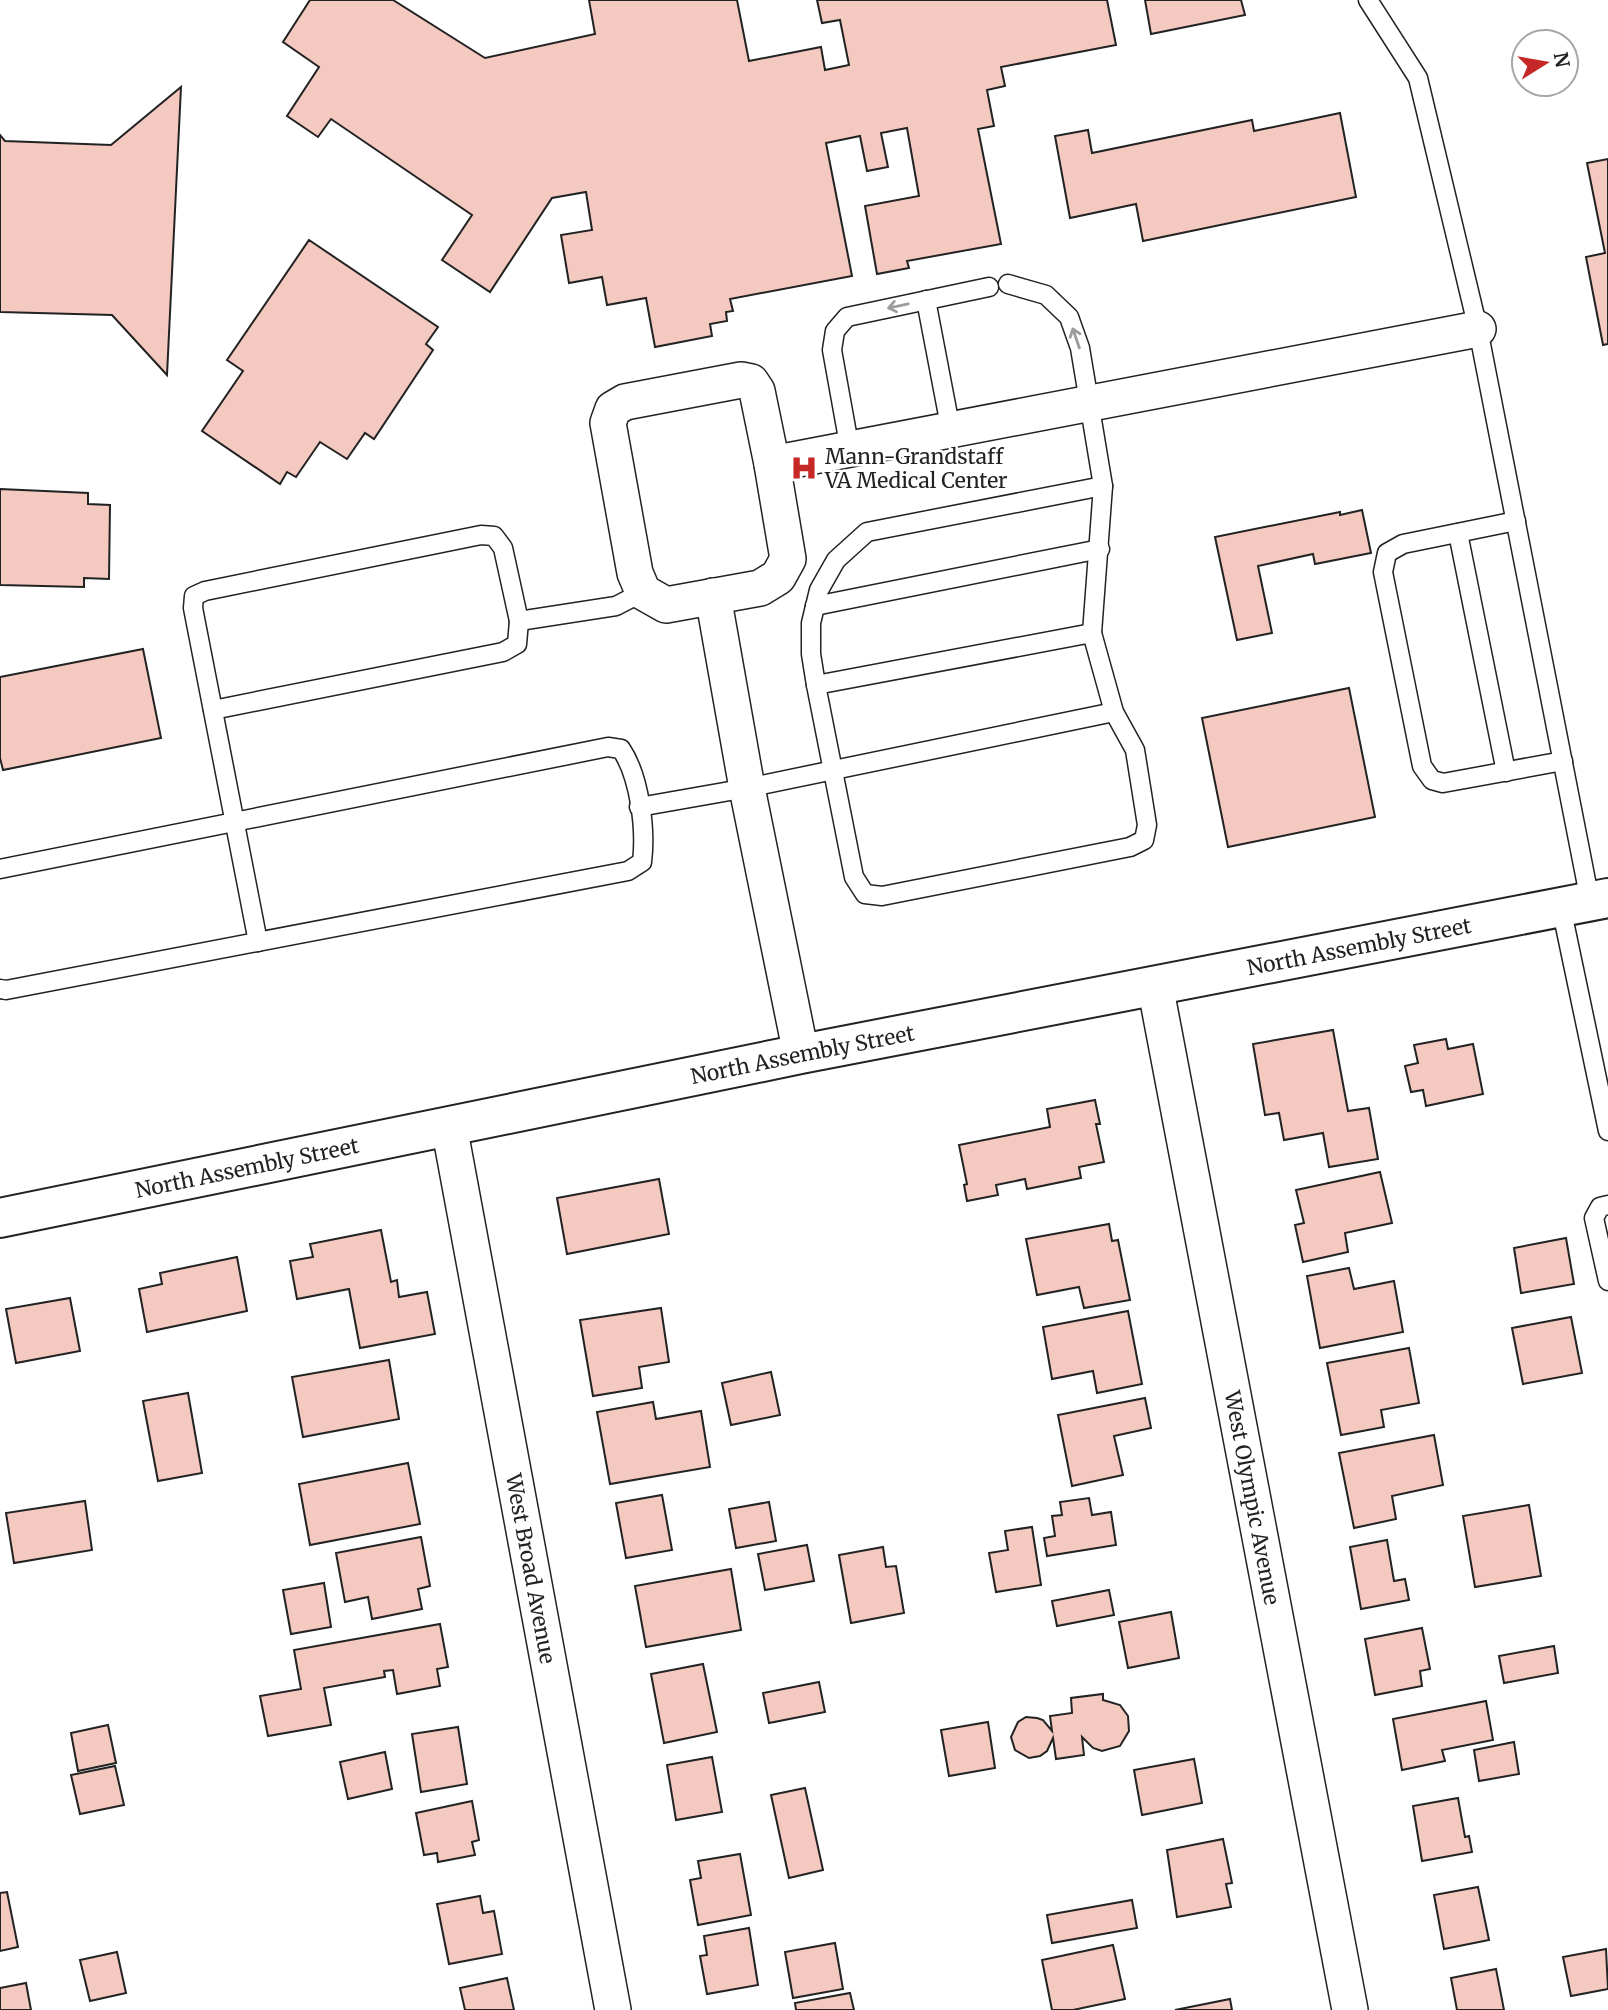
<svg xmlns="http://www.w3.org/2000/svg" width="1608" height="2010" font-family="Merriweather,serif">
	<rect width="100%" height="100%" fill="#fff"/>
	<g fill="#f3c9c0" stroke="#222" stroke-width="2">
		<path d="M310,0H393L485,58L595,34L589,0H737L749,61L821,47L825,70L849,65L840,20L822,23L817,0H1107L1116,45L1001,67L1005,86L987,90L994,126L978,129L1001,244L907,261L909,268L877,274L865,206L919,196L907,128L881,133L888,167L867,171L860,136L826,143L852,276L730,299L733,311L726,312L727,321L710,324L712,336L655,347L646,298L607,305L602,277L569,283L561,235L592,230L586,192L552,198L490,292L442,260L472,215L331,119L318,137L287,116L319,67L283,42Z"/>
		<path d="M1145,0H1241L1245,15L1151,34Z"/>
		<path d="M181,87L167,375L112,315L0,312V135L5,141L111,145Z"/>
		<path d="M1340,113L1356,197L1143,241L1136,204L1070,218L1055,136L1088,130L1092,153L1252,120L1254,131Z"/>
		<path d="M1608,159V344L1603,345L1586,257L1605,253L1587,163Z"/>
		<path d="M309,240L438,327L426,344L433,350L374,439L365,433L347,459L320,442L296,477L287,472L280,484L202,431L243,371L227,360Z"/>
		<path d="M0,489L88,493V504L110,505L109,579L84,578V587L0,585Z"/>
		<path d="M1362,510L1371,553L1315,564L1313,554L1258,566L1272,633L1237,640L1215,537L1340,512V515Z"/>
		<path d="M143,649L161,738L3,770L0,758V677Z"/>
		<path d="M1349,688L1375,817L1228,847L1202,718Z"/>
		<path d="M1333,1030L1348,1111L1369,1108L1378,1159L1329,1167L1323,1133L1284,1140L1279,1113L1265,1115L1253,1044Z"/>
		<path d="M1446,1039L1448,1049L1473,1044L1483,1094L1426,1106L1423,1090L1411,1092L1405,1066L1418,1063L1414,1045Z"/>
		<path d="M1095,1100L1100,1124H1096L1104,1162L1079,1167L1081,1178L1027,1189L1025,1179L996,1185L998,1195L967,1201L964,1185L967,1184L959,1145L1050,1127L1047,1109Z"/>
		<path d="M1380,1172L1392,1223L1345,1233L1348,1252L1303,1262L1295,1225L1304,1223L1296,1190Z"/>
		<path d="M659,1179L669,1234L567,1254L557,1198Z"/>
		<path d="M1109,1224L1112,1241L1118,1240L1130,1300L1084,1308L1079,1287L1037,1295L1026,1239Z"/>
		<path d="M381,1230L391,1282L397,1280L399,1297L427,1292L435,1334L360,1348L349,1289L297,1299L290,1261L313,1257L310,1244Z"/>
		<path d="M1566,1238L1574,1284L1521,1293L1514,1248Z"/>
		<path d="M237,1257L247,1311L147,1332L139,1289L162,1284L160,1273Z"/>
		<path d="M1349,1268L1354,1289L1394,1281L1403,1332L1320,1348L1307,1276Z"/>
		<path d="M70,1298L80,1351L16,1363L6,1309Z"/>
		<path d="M661,1308L669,1362L639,1367L642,1388L593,1396L580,1320Z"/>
		<path d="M1128,1311L1142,1384L1097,1393L1093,1371L1052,1379L1043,1327Z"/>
		<path d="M1571,1317L1582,1373L1523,1384L1512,1328Z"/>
		<path d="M1409,1348L1419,1403L1381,1410L1384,1427L1341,1435L1327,1363Z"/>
		<path d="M389,1360L399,1419L303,1437L292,1377Z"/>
		<path d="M771,1372L780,1415L731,1425L722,1383Z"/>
		<path d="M188,1393L202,1473L158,1481L143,1401Z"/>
		<path d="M1145,1398L1151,1428L1114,1436L1123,1475L1072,1486L1058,1415Z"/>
		<path d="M653,1402L656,1419L701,1411L710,1467L610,1484L597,1412Z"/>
		<path d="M1434,1435L1443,1485L1392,1496L1396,1519L1354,1528L1339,1453Z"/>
		<path d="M408,1463L420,1524L310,1545L299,1484Z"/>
		<path d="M662,1495L672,1550L626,1558L616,1503Z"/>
		<path d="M1089,1498L1092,1515L1111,1512L1116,1545L1047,1556L1044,1538L1055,1536L1052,1516L1062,1515L1060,1502Z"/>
		<path d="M85,1501L92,1550L14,1563L6,1513Z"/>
		<path d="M769,1502L776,1541L736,1548L729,1509Z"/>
		<path d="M1529,1505L1541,1576L1475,1587L1463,1516Z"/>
		<path d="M1032,1527L1041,1585L996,1592L989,1553L1008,1550L1005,1531Z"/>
		<path d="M421,1537L430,1586L418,1589L422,1609L372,1619L368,1597L345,1602L336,1553Z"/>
		<path d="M1387,1540L1394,1581L1405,1579L1409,1600L1361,1609L1350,1547Z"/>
		<path d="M807,1545L814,1581L765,1590L758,1554Z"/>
		<path d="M883,1547L886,1567L896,1566L904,1613L851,1623L839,1555Z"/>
		<path d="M731,1569L741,1630L646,1647L635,1586Z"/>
		<path d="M324,1583L331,1627L291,1634L283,1590Z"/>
		<path d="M1109,1590L1114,1615L1057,1626L1052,1601Z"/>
		<path d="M1171,1612L1179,1658L1128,1668L1119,1622Z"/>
		<path d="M440,1624L448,1667L437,1669L440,1686L397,1694L393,1670L384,1671L385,1677L324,1688L331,1725L268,1736L260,1696L301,1689L294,1650Z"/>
		<path d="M1422,1628L1430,1669L1420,1671L1422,1686L1375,1695L1365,1639Z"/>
		<path d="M1554,1646L1558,1673L1504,1683L1499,1656Z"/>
		<path d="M703,1664L717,1732L664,1743L651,1674Z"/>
		<path d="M819,1682L825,1712L769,1723L763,1693Z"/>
		<path d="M1103,1694V1700L1120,1705L1128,1716L1129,1731L1120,1746L1102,1751L1093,1748L1082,1737L1084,1755L1056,1759L1053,1738L1047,1751L1040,1756L1029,1758L1015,1750L1011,1737L1018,1722L1026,1717L1037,1718L1043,1720L1052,1731L1050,1716L1072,1713L1071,1698Z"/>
		<path d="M1486,1701L1493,1740L1442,1750L1445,1761L1402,1770L1393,1719Z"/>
		<path d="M988,1722L995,1768L949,1776L941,1730Z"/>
		<path d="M108,1725L116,1763L78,1771L71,1733Z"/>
		<path d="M458,1727L467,1784L421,1792L412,1734Z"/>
		<path d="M1514,1742L1519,1774L1479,1781L1474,1750Z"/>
		<path d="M385,1752L392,1789L348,1799L340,1762Z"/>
		<path d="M712,1757L722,1812L676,1820L667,1765Z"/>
		<path d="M1194,1759L1202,1803L1142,1815L1134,1770Z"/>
		<path d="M115,1766L124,1805L80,1814L71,1775Z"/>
		<path d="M805,1788L823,1870L789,1878L771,1795Z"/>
		<path d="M1458,1798L1465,1837L1469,1836L1472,1852L1422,1861L1413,1806Z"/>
		<path d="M472,1801L479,1840L472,1842L475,1855L438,1862L437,1853L424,1855L416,1813Z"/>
		<path d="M1223,1839L1232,1883L1226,1884L1231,1907L1177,1917L1167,1850Z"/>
		<path d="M740,1854L751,1915L698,1925L690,1880L701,1878L698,1861Z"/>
		<path d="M1478,1887L1489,1940L1444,1949L1434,1895Z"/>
		<path d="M7,1892L18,1947L0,1951V1893Z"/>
		<path d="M480,1896L483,1913L494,1911L502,1954L449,1964L437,1904Z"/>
		<path d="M1132,1900L1137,1928L1052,1943L1047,1915Z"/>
		<path d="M749,1928L758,1985L707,1994L700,1956L707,1955L704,1936Z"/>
		<path d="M835,1943L843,1989L793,1998L785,1952Z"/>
		<path d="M1113,1945L1125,1999L1073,2010H1052L1042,1960Z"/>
		<path d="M1606,1949L1608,1989L1571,1996L1563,1957Z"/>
		<path d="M117,1952L126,1993L90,2001L80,1960Z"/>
		<path d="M1496,1969L1504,2010H1457L1451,1978Z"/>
		<path d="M507,1978L514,2010H465L460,1988Z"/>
		<path d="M26,1983L31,2010H0V1988Z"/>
		<path d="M850,1993L854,2010H796L795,2003Z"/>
		<path d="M1230,1999L1232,2010H1175Z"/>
	</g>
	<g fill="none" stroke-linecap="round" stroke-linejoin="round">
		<defs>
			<g id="service">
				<path d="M1368,0L1418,78L1478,329L1590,901"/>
				<path d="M1008,284L1046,295L1069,317L1080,348L1103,486L1092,633"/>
				<path d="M926,300L951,431"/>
				<path d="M850,450L832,350L835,331L847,317L989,287"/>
				<path d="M1516,521L1403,544L1387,553L1383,572L1422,766L1432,780L1443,783L1563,761"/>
				<path d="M1458,533L1506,772"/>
				<path d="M815,606L1100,549"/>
				<path d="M1092,633L1114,712L1135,750L1147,825L1144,840L1130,847L882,896L865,894L854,877L816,685Z"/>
				<path d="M816,685L811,654V623L819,590L836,560L867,532L1103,486"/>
				<path d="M213,710L503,652L517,644L519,621"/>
				<path d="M639,807L747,788L1114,712"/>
				<path d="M0,869L608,747L621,749C640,777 646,830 642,862L628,871L6,990L0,989"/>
				<path d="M1561,907L1608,1131"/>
				<path d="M258,942L193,608L194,596L205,591L481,535L494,536L503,548L519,621L616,606L643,592"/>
				<path d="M1608,1205L1600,1207L1594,1218L1608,1281"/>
			</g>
			<g id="minor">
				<path d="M741,380L751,382L757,391L772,464L788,559L778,577L760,588L666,605L643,592L635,573L608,423L613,409L625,402Z"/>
				<path d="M772,464L1478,329"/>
				<path d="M713,596L747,788L801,1054"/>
				<path id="s1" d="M1155,985L1350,2010"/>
				<path id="s2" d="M449,1126L613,2010"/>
			</g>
			<g id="secondary">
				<path id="s3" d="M0,1218L801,1054L1608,898"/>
			</g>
		</defs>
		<use href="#service" stroke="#222" stroke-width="21"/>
		<use href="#minor" stroke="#222" stroke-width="38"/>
		<use href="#secondary" stroke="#222" stroke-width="42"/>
		<use href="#service" stroke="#fff" stroke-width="18"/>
		<use href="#minor" stroke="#fff" stroke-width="35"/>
		<use href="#secondary" stroke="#fff" stroke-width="38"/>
	</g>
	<defs><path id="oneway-shaft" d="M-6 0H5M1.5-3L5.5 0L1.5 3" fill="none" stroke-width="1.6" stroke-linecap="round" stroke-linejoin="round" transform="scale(1.75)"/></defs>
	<g stroke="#9c9c9c">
		<use href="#oneway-shaft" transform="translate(898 306) rotate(168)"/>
		<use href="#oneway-shaft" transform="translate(1076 338) rotate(-109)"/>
	</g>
	<defs>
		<symbol id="hospital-bare" viewBox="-9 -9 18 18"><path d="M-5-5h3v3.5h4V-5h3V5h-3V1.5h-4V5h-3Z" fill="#c62828" stroke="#fff" stroke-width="2.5" paint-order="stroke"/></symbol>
	</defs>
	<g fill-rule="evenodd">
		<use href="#hospital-bare" x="785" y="449" width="38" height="38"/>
	</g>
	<g text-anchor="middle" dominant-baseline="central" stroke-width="5" stroke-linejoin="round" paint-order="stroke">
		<g font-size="21" fill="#222" stroke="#fff" text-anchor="start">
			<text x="825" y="456">Mann-Grandstaff<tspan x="825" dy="24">VA Medical Center</tspan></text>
		</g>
		<g font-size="21" fill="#222" stroke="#fff">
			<text stroke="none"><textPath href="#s3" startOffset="1386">North Assembly Street</textPath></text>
			<text stroke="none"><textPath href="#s3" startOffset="819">North Assembly Street</textPath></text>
			<text stroke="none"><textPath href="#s3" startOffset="252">North Assembly Street</textPath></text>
			<text stroke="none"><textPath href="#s1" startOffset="522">West Olympic Avenue</textPath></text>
			<text stroke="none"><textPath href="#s2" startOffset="450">West Broad Avenue</textPath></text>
		</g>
	</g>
	<g transform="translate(1545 63) rotate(79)"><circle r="33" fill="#ffffff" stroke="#a7a7a7" stroke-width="2"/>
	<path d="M0-5L12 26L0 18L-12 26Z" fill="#c62828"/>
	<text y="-10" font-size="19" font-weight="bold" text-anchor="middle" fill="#222222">N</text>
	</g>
</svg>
